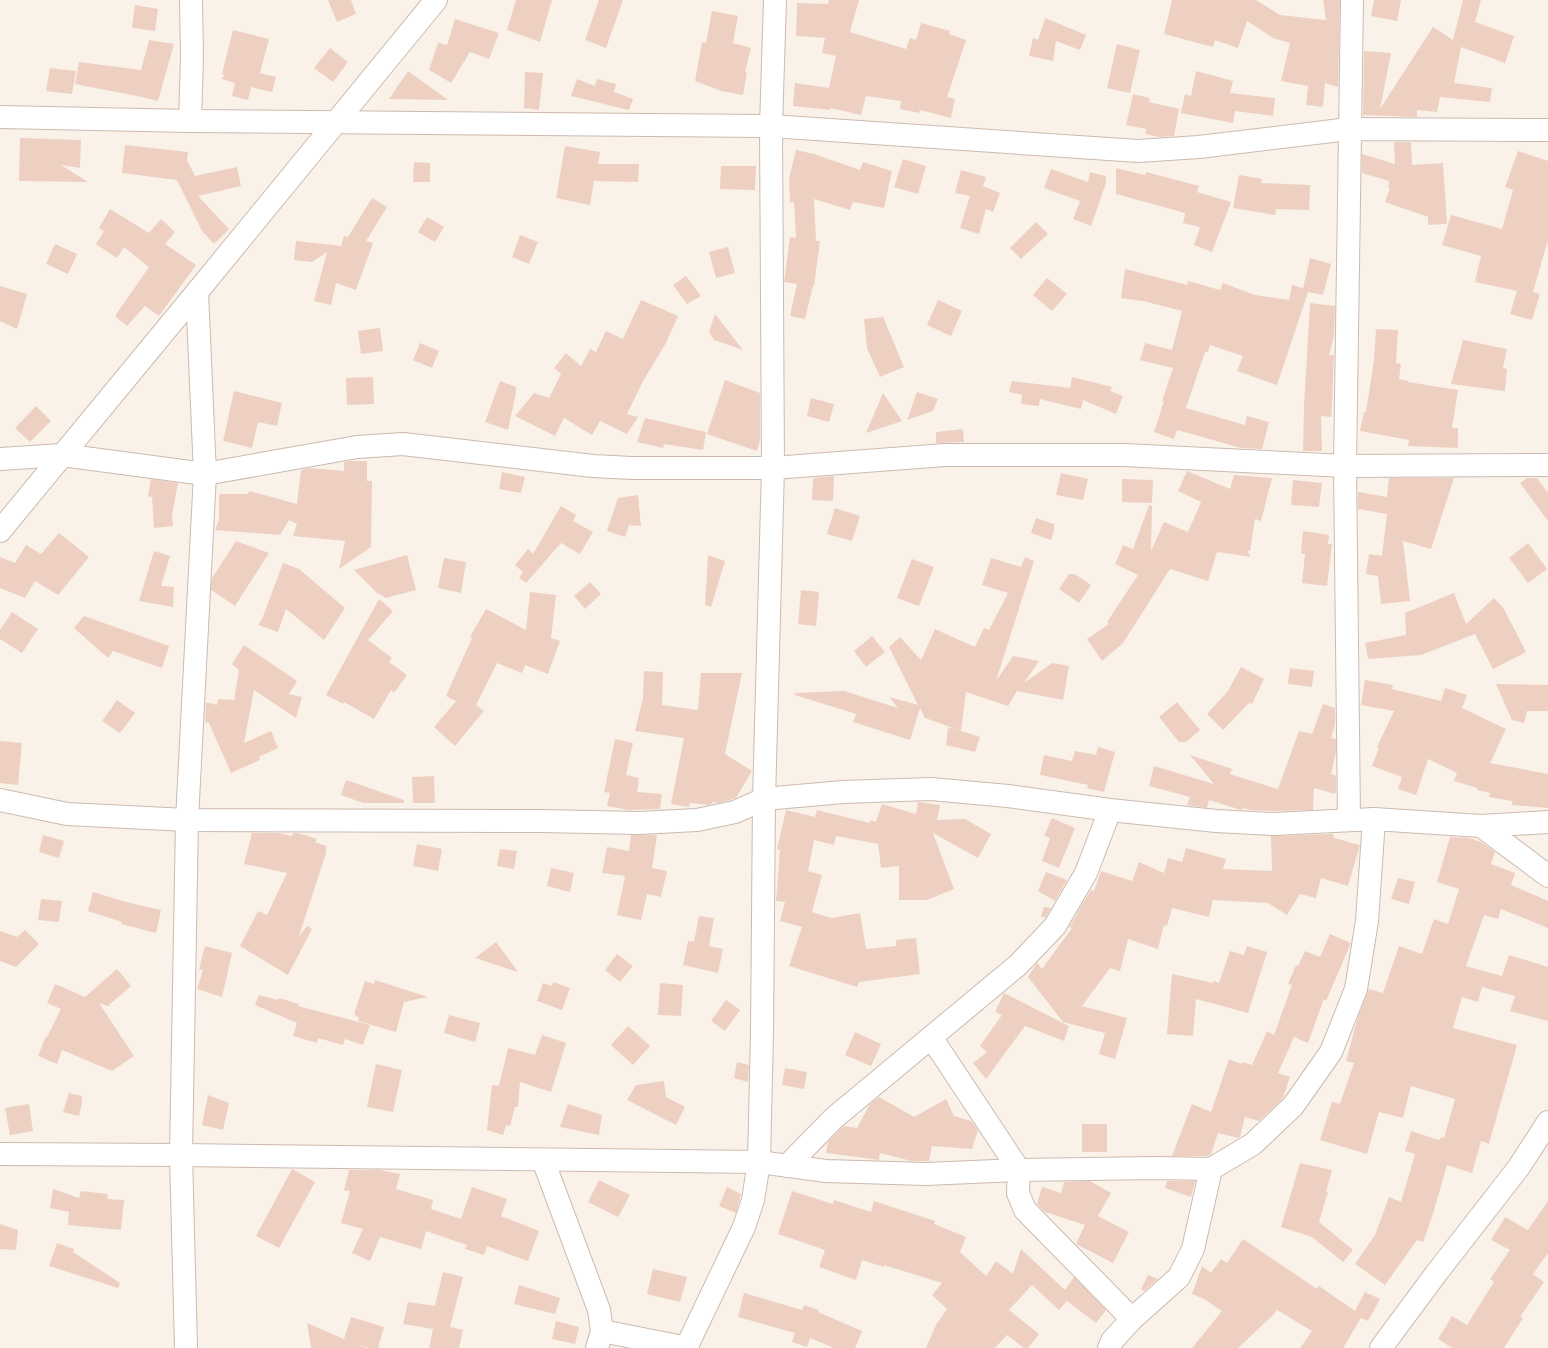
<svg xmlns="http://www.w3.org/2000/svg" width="1548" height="1348" font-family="'Public Sans',sans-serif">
	<rect width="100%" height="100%" fill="#faf2e8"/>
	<g fill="#edd0c2">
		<path d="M328,0H351L356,14L337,22Z"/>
		<path d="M516,0H552L540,42L507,30Z"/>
		<path d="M599,0H623L606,48L585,40Z"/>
		<path d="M829,0H859L850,32L906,49L910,38L916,40L921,23L950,31L949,34L966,40L947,97L955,99L951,118L920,110L919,113L900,109L901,101L866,96L861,115L831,108L830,110L793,106L795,83L829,88L836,56L822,53L825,38L796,36L797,3L828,4Z"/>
		<path d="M1172,0H1256L1280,15L1326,20L1323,0H1340L1338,87L1325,83L1323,107L1306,105L1308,86L1281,81L1290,43L1273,38L1247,21L1238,48L1215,40L1213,47L1164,34Z"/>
		<path d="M1374,0H1401L1397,21L1371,16Z"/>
		<path d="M1463,0H1481L1475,22L1514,36L1505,63L1461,47L1454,83L1492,88L1490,102L1440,97L1437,112L1417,110V117L1363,115L1364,51L1391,53L1380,109L1433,27L1453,40Z"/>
		<path d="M135,5L158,9L155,31L132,28Z"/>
		<path d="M712,11L738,16L733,43L751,48L745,72L747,73L743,95L721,91L695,81L702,42L706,43Z"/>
		<path d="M1045,18L1086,35L1080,50L1056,41L1053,61L1029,56L1033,38L1038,40Z"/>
		<path d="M455,19L499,33L489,59L470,52L451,83L429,70L438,43L447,45Z"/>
		<path d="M233,30L269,39L260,73L276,77L272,92L251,87L248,100L232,96L235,83L222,79L224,75L222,74Z"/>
		<path d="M149,40L174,44L158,101L142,97L75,84L79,62L141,70Z"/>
		<path d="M1117,44L1140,50L1130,93L1107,88Z"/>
		<path d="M330,48L348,62L333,82L314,68Z"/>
		<path d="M50,68L76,71L72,94L46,91Z"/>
		<path d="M408,71L448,100L389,99Z"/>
		<path d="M1196,71L1233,81L1230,93L1275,98L1273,116L1235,111L1233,123L1181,113L1185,94L1191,96Z"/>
		<path d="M525,72L543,73L539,110L524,108Z"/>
		<path d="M577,79L595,86L597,79L616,84L614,92L633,99L629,110L571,96Z"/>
		<path d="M1133,94L1150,98L1149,102L1179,109L1174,136L1159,137L1145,134L1146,129L1126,125Z"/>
		<path d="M20,138L81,140L80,168L61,165L88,182L19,181Z"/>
		<path d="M1394,142H1411L1412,165L1443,163L1447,224L1428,225V217L1385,202L1390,188H1388L1389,181L1362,173V154L1395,164Z"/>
		<path d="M125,145L188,152L187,160L195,176L237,167L241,186L198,196L229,229L214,244L202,231L177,180L122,173Z"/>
		<path d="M565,146L600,152L598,164H639L638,182L594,181L590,205L556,198Z"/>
		<path d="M796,150L814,154L860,170L863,162L892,171L884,208L853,202L850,210L814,199L816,241H820L814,286H813L805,319L790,316L797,284L784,282L790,237L796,238L794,202L790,203L789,178Z"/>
		<path d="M1518,151L1548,161V240L1533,292L1540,294L1532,320L1510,314L1517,291L1475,282L1481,256L1442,245L1451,215L1502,229L1513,190L1505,187Z"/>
		<path d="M903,159L926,166L918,194L894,187Z"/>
		<path d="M414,162L430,163V182H413Z"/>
		<path d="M721,166H756L755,190L720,189Z"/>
		<path d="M1116,168L1145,175L1146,172L1199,186L1197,192L1231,202L1212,252L1194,245L1200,227L1183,223L1185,213L1116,194Z"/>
		<path d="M1051,169L1088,182L1090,172L1106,176V183L1091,226L1073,219L1080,201L1044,188Z"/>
		<path d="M961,170L986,177L983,186L1000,193L993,212L986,209L979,234L960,228L970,196L955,193Z"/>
		<path d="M1239,175L1262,179L1261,183L1310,185L1309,210L1276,209L1275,215L1233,208Z"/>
		<path d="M372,198L387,207L366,241L373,243L356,290L336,283L331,305L314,301L327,252L312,262L294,260L296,241L341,246L344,236L348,237Z"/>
		<path d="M110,209L149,233L161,219L175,232L165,244L196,265L159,316L145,306L127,326L115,316L149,267L124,247L117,258L96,244L104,231L99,228Z"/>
		<path d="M427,217L444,227L435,242L418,232Z"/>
		<path d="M1036,222L1048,234L1021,259L1010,248Z"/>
		<path d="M520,235L538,242L529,264L512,257Z"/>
		<path d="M55,244L77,254L68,274L46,264Z"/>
		<path d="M728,247L735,273L716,278L709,252Z"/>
		<path d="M1310,258L1331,264L1323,295L1308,292L1277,385L1237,371L1243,356L1210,345L1208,352H1205L1186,408L1245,425L1247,416L1269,422L1262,449L1241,448L1177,430L1174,439L1154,432L1164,401H1162L1173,368L1140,360L1145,343L1172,350L1182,311L1143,301L1121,298L1125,269L1187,285L1188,281L1220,290L1223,283L1255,295L1289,300L1292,285L1303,288Z"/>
		<path d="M686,276L701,296L687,304L673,285Z"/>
		<path d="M1047,278L1067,294L1052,311L1033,295Z"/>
		<path d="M0,286L27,294L17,329L0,321Z"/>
		<path d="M641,300L678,316L666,343L643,381L627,414L638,417L627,434L600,421L592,435L564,418L555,436L515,416L534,393L549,398L561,374L554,368L566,353L581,366L590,349L596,352L606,331L623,339Z"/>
		<path d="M938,300L962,311L951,336L927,325Z"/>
		<path d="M1310,303L1335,306L1334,336L1329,355H1334L1332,403L1331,417L1321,416L1322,451H1303L1304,406Z"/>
		<path d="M715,314L743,350L714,340L709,332Z"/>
		<path d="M883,317L904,367L880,377L867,348L864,319Z"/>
		<path d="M380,328L383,351L361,354L358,331Z"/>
		<path d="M1376,329L1398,330L1396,363L1401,364L1399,379L1409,381L1408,382L1458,390L1452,428H1458V448L1408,446L1409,440L1360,431L1364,412H1366L1374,360Z"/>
		<path d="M1463,340L1507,349L1503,368L1507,369L1505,391L1451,384Z"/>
		<path d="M420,343L439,351L432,368L413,360Z"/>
		<path d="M373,377L374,404L347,405L346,378Z"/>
		<path d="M1072,377L1112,387L1110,391L1123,396L1116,414L1083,400L1081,409L1040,399L1039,406L1021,404L1022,395L1009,392L1012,381L1070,388Z"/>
		<path d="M725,380L760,393V440L757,451L707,434Z"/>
		<path d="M500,381L516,387V393L508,430L485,422Z"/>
		<path d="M234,391L282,403L277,426L258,422L252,448L223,441Z"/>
		<path d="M917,392L938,399L933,411L907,420Z"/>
		<path d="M883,393L902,421L866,433Z"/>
		<path d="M811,398L834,404L829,422L807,416Z"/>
		<path d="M36,406L51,421L30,442L15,428Z"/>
		<path d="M645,418L706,432L703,450L664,444L663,448L637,442Z"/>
		<path d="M963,429L964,442L936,443V432Z"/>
		<path d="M349,461H367V481H372L371,547L339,569L345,541L293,536L297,524L289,520L280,535L215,530L219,520V494H248L249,491L297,504L301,470L309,468L344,471V462Z"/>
		<path d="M1187,471L1230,489L1234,475L1272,478L1261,521L1255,519L1250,551H1247L1251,557L1217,552L1208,581L1170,569L1123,643L1102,661L1087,639L1109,624L1107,622L1138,575L1115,564L1123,545L1133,549L1149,505L1152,506L1151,551L1164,522L1188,532L1201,502L1178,491Z"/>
		<path d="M502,472L525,477L521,493L499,489Z"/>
		<path d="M1061,473L1088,479L1083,500L1056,495Z"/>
		<path d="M834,476L833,501L812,500L813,478Z"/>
		<path d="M1389,478H1454L1431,549L1403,541L1410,601L1381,604L1378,576L1366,574L1369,554L1382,556L1387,514L1358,509V492L1387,497Z"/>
		<path d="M1527,478H1537L1548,493V521L1520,483Z"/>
		<path d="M151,479L178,483L172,516L173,526L154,528L152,497L148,496Z"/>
		<path d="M1122,479L1153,480L1152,503L1122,502Z"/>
		<path d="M1293,480L1322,483L1319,507L1291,505Z"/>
		<path d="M638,495L641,526L629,525L625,537L607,531L618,498Z"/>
		<path d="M561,506L576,515L573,521L593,532L580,554L561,543L526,583L519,578L523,572L515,565L528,549L533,554Z"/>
		<path d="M835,508L860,516L852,541L827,534Z"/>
		<path d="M1036,518L1054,524V531L1051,540L1031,533Z"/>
		<path d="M1303,531L1329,535L1328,544H1332L1327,586L1302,583L1305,554H1301Z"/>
		<path d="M59,533L89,557L58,595L35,581L25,598L0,588V557L15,563L26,545L41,554Z"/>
		<path d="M236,541L269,553L235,606L211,590L212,578Z"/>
		<path d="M1528,543L1547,569L1528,583L1509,558Z"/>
		<path d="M154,551L170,556L161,586L174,587L173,607L139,601Z"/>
		<path d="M407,555L416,590L386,598L377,593L354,570Z"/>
		<path d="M708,555L725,561L711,607L705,605Z"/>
		<path d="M1025,557L1034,561L996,681L1013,656L1039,661L1024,683L1052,663L1069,666L1063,700L1017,691L1008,706L966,692L961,731L980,737L975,752L946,745L948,727L959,730L925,718L920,708L910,740L853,722L856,714L795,695V693L844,691L898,708L889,697L918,705L889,647L900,637L921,660L935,629L975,647L984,628L989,630L1008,593L982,585L991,558L1021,567Z"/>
		<path d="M444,558L466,562L461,593L438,588Z"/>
		<path d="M912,559L934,567L919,606L897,598Z"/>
		<path d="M283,563L299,569L345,608L324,640L286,609L278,632L258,625L262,619Z"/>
		<path d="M1069,574H1075L1091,585L1079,603L1059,589Z"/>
		<path d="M590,582L601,594L585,609L574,596Z"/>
		<path d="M801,590L819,592L816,626L798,624Z"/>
		<path d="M530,592L556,595L551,638L560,641L548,674L525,665L522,673L497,663L476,705L484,711L455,746L434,727L456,701L446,696L472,638L470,637L486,609L526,630Z"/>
		<path d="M1454,593L1466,624L1494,598L1504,609L1526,652L1493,669L1475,634L1421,655L1368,659L1365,643L1406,635L1405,613Z"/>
		<path d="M379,599L393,611L368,640L392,658L389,662L407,675L394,693L391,690L374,719L344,702L343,704L326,695Z"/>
		<path d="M12,612L38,629L22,653L0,639V630Z"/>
		<path d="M84,616L169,646L162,668L113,651L108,658L74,628Z"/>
		<path d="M872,636L885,652L866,667L854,651Z"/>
		<path d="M244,645L297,681L289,694L302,697L296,718L254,690L244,743L271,731L278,748L259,757L260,760L231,773L209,723L205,722L206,702L217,705L218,699L234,700L239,670L232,664Z"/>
		<path d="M1241,667L1264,679L1252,704L1249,703L1223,730L1207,714L1228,691Z"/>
		<path d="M1290,668L1314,671L1312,687L1288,684Z"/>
		<path d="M644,671L663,672L662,705L698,710L701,673H742L725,754L752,771L736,798L719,803L713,802L712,804L708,805L690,803L689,807L671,804L684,738L635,731L643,698Z"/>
		<path d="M1365,680L1393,685L1392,689L1441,701L1445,688L1467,695L1462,708L1506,729L1490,763L1548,774V808L1512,805V801L1489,797L1490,793L1477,790V788L1454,781L1457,773L1428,759L1416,795L1398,789L1402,777L1372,766L1379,748L1377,747L1394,711L1361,705Z"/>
		<path d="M1496,684L1548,685V711H1527L1524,723L1512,720Z"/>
		<path d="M117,700L135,713L120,733L102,721Z"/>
		<path d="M1177,702L1200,730L1186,742H1179L1159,717Z"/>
		<path d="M1323,704L1335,708V724L1331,738L1336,739V752L1331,774L1336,776V792L1335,794L1314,788L1313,810L1274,811L1250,810L1243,808L1241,810L1209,800L1207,808L1187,805L1190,797L1149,786L1154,766L1214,784L1190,755L1232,769L1230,774L1278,789L1299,731L1312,734Z"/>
		<path d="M615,739L633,743L626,775L639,778L637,792L662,794L660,809L628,810L607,806L610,793L604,792Z"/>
		<path d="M0,741L22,743L18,785L0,783Z"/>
		<path d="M1098,747L1115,752L1104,792L1087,788L1088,785L1040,775L1044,755L1072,761L1075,751L1096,755Z"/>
		<path d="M434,776L435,803H413L412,777Z"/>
		<path d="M346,780L404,800V803H363L341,795Z"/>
		<path d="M918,802L940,805L937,820L965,819L991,834L978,858L933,833L954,889L927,900H899V866L881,868L878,844L836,836L834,845L814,840L808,871L822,875L812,912L831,918L860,913L866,949L896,946V940L916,938L920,974L859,982L857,987L789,966L802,927L780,921L785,902L776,901L780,850L777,849L786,810L815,817L817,810L870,823V820L876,822L882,804L916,814Z"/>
		<path d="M1052,818L1075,828L1059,868L1042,861L1050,838L1044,836Z"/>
		<path d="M252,833H278L292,836L293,833H298L317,839L315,842L326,846V853L299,936L307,926L312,929L288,975L240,946L258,911L267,915L287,873L244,864Z"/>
		<path d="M1333,834L1334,838L1360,845L1348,886L1321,878L1316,898L1300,894L1287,915L1268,903L1213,900L1209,917L1172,908L1167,926L1164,925L1158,949L1128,939L1120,971L1110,968L1082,1006L1127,1018L1115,1059L1099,1054L1105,1033L1063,1022L1028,977L1037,963L1042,969L1072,928L1069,927L1077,914L1080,915L1077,913L1091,890L1094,891L1101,871L1132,881L1139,862L1164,873L1168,858L1182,862L1186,848L1226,859L1223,869L1272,871L1271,836Z"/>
		<path d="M43,835L64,841L59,858L39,852Z"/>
		<path d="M631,835H657L652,868L667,871L661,897L647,894L641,920L617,915L625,876L602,873L607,847L629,851Z"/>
		<path d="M1450,837L1469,838L1481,842L1495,852L1491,864L1515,873L1511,885L1548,901V928L1501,909L1498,919L1484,915L1466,966L1502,976L1509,955L1548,967V1021L1510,1011L1515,996L1482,987L1478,1002L1462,997L1453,1028L1517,1045L1489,1144L1481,1141L1472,1173L1447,1165L1433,1214L1423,1242L1417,1240L1385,1285L1355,1264L1375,1235L1389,1197L1401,1202L1415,1154L1405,1151L1411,1131L1439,1140L1441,1137L1444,1138L1455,1099L1411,1086L1403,1118L1379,1112L1367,1154L1320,1140L1332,1102L1340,1104L1354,1063L1346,1061L1357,1020L1369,989L1383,993L1399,946L1422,954L1434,919L1448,924L1459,889L1437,882Z"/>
		<path d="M417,844L442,849L438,871L413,866Z"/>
		<path d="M500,849L517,851L514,869L497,866Z"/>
		<path d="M551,868L574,873L570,892L547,886Z"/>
		<path d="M1046,872L1067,880L1055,901L1038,891Z"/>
		<path d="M1398,878L1415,882L1409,904L1391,899Z"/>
		<path d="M93,892L126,902L161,910L156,933L121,924L122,922L88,911Z"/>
		<path d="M41,899L62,901L59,922L38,920Z"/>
		<path d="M1044,907L1051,908L1045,918L1041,916Z"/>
		<path d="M699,916L714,918L709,946L723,949L718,973L683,965L688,941L694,942Z"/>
		<path d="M25,930L39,944L16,967L0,961V931L17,937Z"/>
		<path d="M1330,934L1351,943L1350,945L1326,1001L1324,999L1308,1043L1294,1037L1278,1073L1290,1077L1283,1098L1259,1121L1245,1117L1240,1137L1238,1138L1218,1133L1211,1154L1208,1156H1172L1192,1104L1211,1112L1229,1059L1241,1064L1242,1062L1252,1065L1267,1031L1274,1035L1292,985L1288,984L1296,965L1298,966L1305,951L1320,957Z"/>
		<path d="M496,942L518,972L475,958Z"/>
		<path d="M205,946L232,953L222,997L197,989L203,970L199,969Z"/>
		<path d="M1247,946L1267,952L1248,1013L1196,999L1193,1036L1167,1034L1172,974L1213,983L1214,981L1219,983L1230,951L1244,955Z"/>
		<path d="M617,954L633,966L620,982L605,970Z"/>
		<path d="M117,969L131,986L108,1006L99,1003L134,1056L112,1071L62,1050L57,1064L38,1056L46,1036L47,1037L61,1009L47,1003L55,984L85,997Z"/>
		<path d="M375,980L428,997L404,1002L396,1032L358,1021L359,1018L354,1014L365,981L374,984Z"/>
		<path d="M553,982L570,988L562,1010L537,1001L543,983L552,986Z"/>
		<path d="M660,983L683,985L681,1016L658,1015Z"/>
		<path d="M1004,993L1069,1026L1064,1041L1025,1026L986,1079L973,1063L987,1052L980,1046L1002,1015L995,1012Z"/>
		<path d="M259,995L278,1000L279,998L299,1004L298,1006L370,1025L363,1045L345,1039L343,1045L318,1038L317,1043L293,1036L297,1023L255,1005Z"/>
		<path d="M726,1000L740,1010L725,1031L711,1021Z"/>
		<path d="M449,1015L480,1023L475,1042L444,1033Z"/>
		<path d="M628,1026L650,1046L633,1065L611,1045Z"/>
		<path d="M855,1032L881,1044L871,1066L845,1055Z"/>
		<path d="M542,1035L566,1043L551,1092L520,1082L518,1107H515L510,1126L506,1125L503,1135L487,1130L492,1085L499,1086L508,1048L535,1055Z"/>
		<path d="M737,1062L749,1065L748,1082L734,1078Z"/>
		<path d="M376,1064L402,1070L393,1112L367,1107Z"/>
		<path d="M785,1068L807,1072L804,1089L782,1085Z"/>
		<path d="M664,1081L666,1097L685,1107L676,1125L627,1100L636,1085Z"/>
		<path d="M69,1093L82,1096V1103L79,1116L63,1112Z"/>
		<path d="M208,1095L229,1103L223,1130L202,1125Z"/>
		<path d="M879,1097L914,1117L946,1099L954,1116L971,1121L978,1130L972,1149L932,1146L929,1161H911L880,1153L879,1160L826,1153L828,1142L844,1126L857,1128L870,1104Z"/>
		<path d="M29,1104L33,1131L10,1135L5,1108Z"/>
		<path d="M568,1104L602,1115L599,1135L560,1127Z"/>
		<rect x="1082" y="1124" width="25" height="28"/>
		<path d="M1300,1163L1332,1170L1326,1192H1328L1319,1222L1353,1250L1343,1262L1312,1237L1281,1227Z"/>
		<path d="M292,1169L315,1182L279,1248L256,1236Z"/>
		<path d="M349,1170H380L400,1174L396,1189L433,1200L431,1209L461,1219L472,1187L507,1199L501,1216L539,1231L528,1261L487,1246L484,1255L465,1249L467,1245L426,1231L421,1249L380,1237L370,1261L352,1253L363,1229L341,1223L350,1191L344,1190Z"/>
		<path d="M599,1180L630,1195L618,1217L588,1202Z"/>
		<path d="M1090,1181L1111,1193L1098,1216L1129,1232L1113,1263L1076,1244L1085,1225L1045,1212L1037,1204L1042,1187L1061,1193L1064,1182Z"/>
		<path d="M1167,1181H1195L1191,1197L1165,1188Z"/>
		<path d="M727,1187L741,1194L736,1213L719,1206Z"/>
		<path d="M53,1189L79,1198L81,1191L108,1194L107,1199L124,1200L121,1230L68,1225L69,1212L50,1208Z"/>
		<path d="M792,1191L833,1204L834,1200L871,1212L874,1201L935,1221L934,1224L966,1237L960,1252L986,1276L996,1261L1013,1274L1021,1249L1065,1290L1074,1277L1106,1310L1096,1323L1067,1301L1059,1310L1032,1285L1009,1310L1039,1334L1028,1348H1024L1007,1335L995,1348H926L936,1325L947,1309L932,1295L942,1283L884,1265V1267L862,1260L856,1280L819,1267L825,1250L778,1234Z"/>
		<path d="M1548,1201V1253L1533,1274L1544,1282L1520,1317L1523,1318L1504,1348H1452L1438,1339L1452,1316L1467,1325L1494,1282L1490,1279L1510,1250L1491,1240L1505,1217L1528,1230Z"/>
		<path d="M0,1224L18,1230L16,1250L0,1249Z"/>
		<path d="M1243,1239L1317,1289L1319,1286L1355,1311L1365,1292L1380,1299L1368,1321L1361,1318L1343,1348H1300L1312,1331L1277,1310L1272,1316L1238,1348H1192L1222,1311L1204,1299L1192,1294L1202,1266L1211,1273L1221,1259L1227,1263Z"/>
		<path d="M57,1243L74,1249L73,1252L120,1283L118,1288L49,1266Z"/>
		<path d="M653,1269L687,1277L680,1302L647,1294Z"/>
		<path d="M443,1272L463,1277L450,1327L463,1330L459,1348H429L433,1329L403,1324L408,1302L435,1306Z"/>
		<path d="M1148,1275L1158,1279L1144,1291L1141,1289Z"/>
		<path d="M519,1285L560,1298L555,1314L514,1304Z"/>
		<path d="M744,1293L802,1310L804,1305L819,1310L818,1312L862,1331L855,1348H834L810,1338L807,1347L792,1342L795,1333L738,1317Z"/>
		<path d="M351,1317L384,1327L378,1348H369L359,1345L366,1348H311L307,1323L344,1339Z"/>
		<path d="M556,1321L579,1327L575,1344L552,1339Z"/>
	</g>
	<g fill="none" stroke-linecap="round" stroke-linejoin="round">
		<defs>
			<g id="street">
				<path d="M0,117L190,121L771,126L1138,151L1199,147L1349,129L1548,130"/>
				<path d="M190,121L192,57L191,0"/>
				<path d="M0,459L62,455L205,474L357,447L403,444L593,466L632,468H773L945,455H1124L1345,466L1548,465"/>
				<path d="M0,531L197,292L436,0"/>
				<path d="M0,800L67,814L187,820L541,821L639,823L697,820L735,812L764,799L843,792L931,789L1008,796L1110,810L1216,821L1274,824L1374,819L1481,826L1548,822"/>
				<path d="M1349,820L1345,466L1352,0"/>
				<path d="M1481,826L1548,876"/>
				<path d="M931,1037L1019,1170L1018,1193L1025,1210L1132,1319"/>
				<path d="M0,1154L181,1155L759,1162L826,1171L926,1174L1019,1170L1155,1168L1211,1169L1253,1144L1293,1106L1331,1052L1356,989L1367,921L1374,819"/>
				<path d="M543,1160L599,1310L602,1331"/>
				<path d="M787,1166L834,1118L1018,965L1055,926L1086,873L1110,810"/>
				<path d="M186,1348L181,1155L187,820L205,474L197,292"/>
				<path d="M597,1348L602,1331L688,1348"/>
				<path d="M686,1348L744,1227L753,1200L759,1162L762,1033L764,799L773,468L771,126L775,0"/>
				<path d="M1109,1348L1112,1341L1132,1319L1179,1277L1193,1249L1211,1169"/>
				<path d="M1381,1348L1435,1275L1519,1167L1548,1122"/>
			</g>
		</defs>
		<use href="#street" stroke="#ccbaaf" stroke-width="24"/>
		<use href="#street" stroke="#fff" stroke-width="22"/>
	</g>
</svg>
